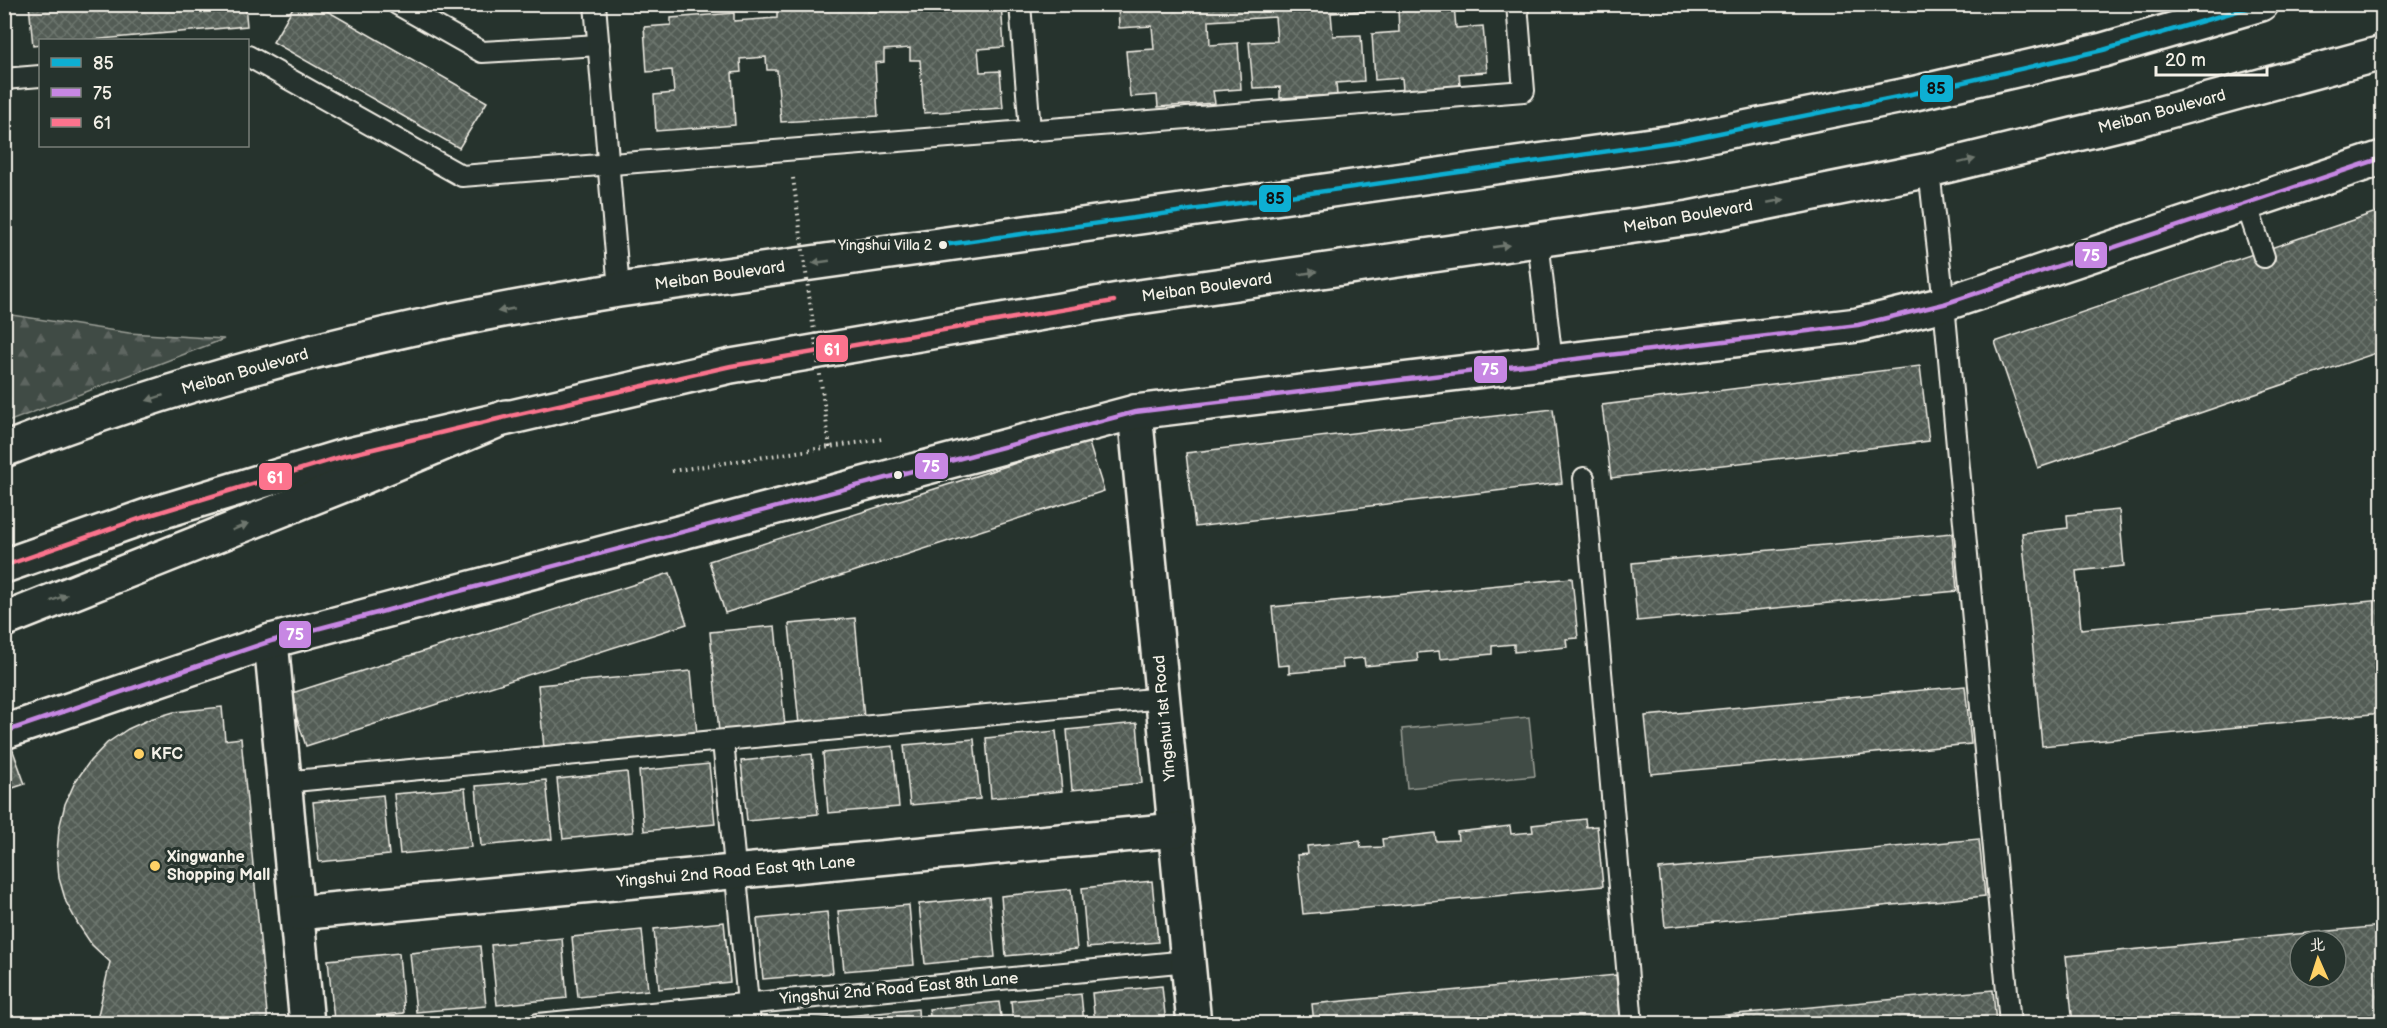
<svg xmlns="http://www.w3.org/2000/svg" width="2387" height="1028" font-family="'Balsamiq Sans','LXGW WenKai TC',sans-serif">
	<defs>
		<pattern id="forest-firs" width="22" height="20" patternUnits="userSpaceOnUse" patternTransform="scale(1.5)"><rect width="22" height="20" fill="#414b45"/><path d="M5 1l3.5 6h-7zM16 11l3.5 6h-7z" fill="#5d6560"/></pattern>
		<pattern id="building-cross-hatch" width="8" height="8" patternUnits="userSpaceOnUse" patternTransform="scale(1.5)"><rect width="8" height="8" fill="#525c55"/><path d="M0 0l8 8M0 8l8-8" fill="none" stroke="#6c746d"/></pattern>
	</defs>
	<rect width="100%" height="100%" fill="#26332d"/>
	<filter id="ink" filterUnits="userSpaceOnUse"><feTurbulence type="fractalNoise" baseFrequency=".0167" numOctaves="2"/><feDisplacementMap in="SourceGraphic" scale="12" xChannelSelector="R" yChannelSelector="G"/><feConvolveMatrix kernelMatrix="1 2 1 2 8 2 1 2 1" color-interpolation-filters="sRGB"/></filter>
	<g filter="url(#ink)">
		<path fill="url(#forest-firs)" stroke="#9a9e96" stroke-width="1.5" d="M5,314L129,333L224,339L5,423Z"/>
		<path fill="#414b45" stroke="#9a9e96" stroke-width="1.5" d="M1529,717L1535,776L1407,788L1402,729Z"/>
		<g fill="url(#building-cross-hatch)" stroke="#f4f1e8" stroke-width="1.5" fill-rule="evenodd">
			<path d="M29,4H245L247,26L90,40H40V45L33,46Z"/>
			<path d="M295,4H315L487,102L459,148L273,42Z"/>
			<path d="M910,4H1001L1004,47L978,49L980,72L1000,71L1003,108L924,113L920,60H910V48L884,50V62L875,63L878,116L781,122L777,70H767L766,57L740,59L741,72L732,73L735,125L656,131L654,95L674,93L672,70L647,72L644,27L671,25V18L734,13V21L777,18V10L867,5V12L910,9Z"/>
			<path d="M1118,4H1460L1454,5L1456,28L1483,26L1487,72L1459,74L1460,86L1403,90L1402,78L1375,80L1372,34L1399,32L1398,9L1331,13L1333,36L1361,35L1364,81L1336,83L1337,95L1280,98V87L1253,88L1249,42L1277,41L1275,17L1209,21L1210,45L1238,43L1241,89L1213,91L1215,103L1158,107L1157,95L1130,97L1126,51L1154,49L1152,26L1119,28Z"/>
			<path d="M2382,210V351L2038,468L1995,342Z"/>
			<path d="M1920,366L1929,441L1611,478L1602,405Z"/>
			<path d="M1553,409L1562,483L1195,527L1186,453Z"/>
			<path d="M1088,440L1104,491L725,613L709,561Z"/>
			<path d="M2119,510L2124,566L2076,571L2081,629L2382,600V713L2042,746L2022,533L2068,528L2067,515Z"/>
			<path d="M1952,533L1957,591L1637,621L1632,563Z"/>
			<path d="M670,573L687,624L306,746L289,694Z"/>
			<path d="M1572,578L1578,638L1566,639L1567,647L1514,652V644L1492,646V654L1440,659L1439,651L1417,653L1418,661L1365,666L1364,658L1342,660L1343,668L1289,673V665L1278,666L1272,607Z"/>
			<path d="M855,618L864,718L799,724L789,624Z"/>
			<path d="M775,626L785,726L719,732L710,632Z"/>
			<path d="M691,671L697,734L544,748L538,685Z"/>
			<path d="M1965,686L1971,744L1651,774L1645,716Z"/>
			<path d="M222,707L225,740L241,738L268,1024H96L110,962L92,945L78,924L66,902L59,878L57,853L59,829L65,804L75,782L90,761L107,743L128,729L150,719L174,712Z"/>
			<path d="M1137,723L1142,783L1072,790L1067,730Z"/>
			<path d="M1056,731L1062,791L991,798L986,738Z"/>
			<path d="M974,739L980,799L910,805L904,745Z"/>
			<path d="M893,746L899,807L828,813L823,753Z"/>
			<path d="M12,748L25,784L4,791V750Z"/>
			<path d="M812,754L818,814L747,821L741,761Z"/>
			<path d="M709,764L715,824L644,831L639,771Z"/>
			<path d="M627,772L633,832L563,839L557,779Z"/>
			<path d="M546,780L552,839L481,846L476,786Z"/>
			<path d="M465,788L471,847L400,854L394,794Z"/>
			<path d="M383,795L389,855L319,862L313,802Z"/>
			<path d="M1585,819L1586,827L1597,826L1603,886L1303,914L1297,855L1308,854L1307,846L1360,841L1361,848L1383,847L1382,839L1435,833L1436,841L1458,840L1457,832L1510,826L1511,834L1533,832L1532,825Z"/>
			<path d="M1979,839L1985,896L1665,927L1659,869Z"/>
			<path d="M1152,881L1158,942L1087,948L1082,888Z"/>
			<path d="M1071,889L1077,949L1006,956L1001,896Z"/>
			<path d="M989,897L995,957L925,964L919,904Z"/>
			<path d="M909,905L914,965L844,971L838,911Z"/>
			<path d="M827,912L833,973L763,979L757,919Z"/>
			<path d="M724,922L730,982L659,989L654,929Z"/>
			<path d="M2382,926V1024H2073L2066,956ZM2300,941H2336V977H2300Z"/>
			<path d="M642,930L648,990L578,997L572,937Z"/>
			<path d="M562,938L567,998L497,1005L491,945Z"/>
			<path d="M480,946L486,1006L416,1012L410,953Z"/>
			<path d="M399,953L404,1013L334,1020L328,960Z"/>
			<path d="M1616,975L1621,1024H1314L1312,1004Z"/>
			<path d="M1162,986L1166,1024H1095L1092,993Z"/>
			<path d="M1993,990L1996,1024H1674L1673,1020Z"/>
			<path d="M1081,994L1084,1024H1013L1011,1001Z"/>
			<path d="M999,1002L1002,1024H931L929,1009Z"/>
			<path d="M918,1009L919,1024H849L848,1016Z"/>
			<path d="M837,1017L838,1024H770Z"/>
		</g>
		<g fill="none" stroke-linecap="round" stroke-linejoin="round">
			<defs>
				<g id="lane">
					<path d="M397,4L482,52L599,45"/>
					<path d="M595,4L619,290"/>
					<path d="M1020,4L1030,131"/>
					<path d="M248,56L462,176L1524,91L1517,4"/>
					<path d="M4,79L40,76"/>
					<path d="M1929,170L1944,304L2010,1024"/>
					<path d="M2246,203L2264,257"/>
					<path d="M1538,240L1552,362"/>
					<path d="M1584,478L1632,1024"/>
					<path d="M723,741L750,1024"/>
					<path d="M284,782L1163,698"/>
					<path d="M538,1024L1188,961"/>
				</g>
				<g id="street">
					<path d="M1135,412L1194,1024"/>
					<path d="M271,641L307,1024"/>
					<path d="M4,732L271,641L1135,412L1858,325L1944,304L2382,158"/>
					<path d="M297,913L1176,830"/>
				</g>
				<g id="primary">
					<path d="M4,450C198,374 413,322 619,290L1680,141L1907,95L2103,50L2261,4"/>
					<path d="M4,566L147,516L344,456L731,366L1125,299L1690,218L1929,170L2143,118L2382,53"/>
				</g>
				<path id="highway" d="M4,620L354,481L506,417"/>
			</defs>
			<use href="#lane" stroke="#f4f1e8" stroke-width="24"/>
			<use href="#street" stroke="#f4f1e8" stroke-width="38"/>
			<use href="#primary" stroke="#f4f1e8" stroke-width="38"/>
			<use href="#highway" stroke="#f4f1e8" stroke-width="38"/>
			<path stroke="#f4f1e8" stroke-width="4" stroke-dasharray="1.5 4.5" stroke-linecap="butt" d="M672,471L882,439"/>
			<use href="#lane" stroke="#26332d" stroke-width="20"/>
			<use href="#street" stroke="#26332d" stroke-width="33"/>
			<use href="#primary" stroke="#26332d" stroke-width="33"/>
			<use href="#highway" stroke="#26332d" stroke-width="33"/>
			<path stroke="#f4f1e8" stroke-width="4" stroke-dasharray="1.5 4.5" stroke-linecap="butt" d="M793,178L830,448"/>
			<defs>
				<path id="bus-1" d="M943,245L1680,141L1907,95L2103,50L2261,4"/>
				<path id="bus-2" d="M4,732L271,641L1135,412L1858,325L1944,304L2382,158"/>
				<path id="bus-3" d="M4,566L147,516L344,456L506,417L731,366L1114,301"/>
			</defs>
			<use href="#bus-1" stroke="#26332d" stroke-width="9"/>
			<use href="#bus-2" stroke="#26332d" stroke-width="9"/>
			<use href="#bus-3" stroke="#26332d" stroke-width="9"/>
			<use href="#bus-1" stroke="#0dafd3" stroke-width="4.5"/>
			<use href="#bus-2" stroke="#c787e3" stroke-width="4.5"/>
			<use href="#bus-3" stroke="#fc738d" stroke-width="4.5"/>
		</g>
		<defs><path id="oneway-solid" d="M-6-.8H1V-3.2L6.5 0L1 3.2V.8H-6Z" transform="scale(1.5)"/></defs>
		<g fill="#6e766e">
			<use href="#oneway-solid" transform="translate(1967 161) rotate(-14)"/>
			<use href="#oneway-solid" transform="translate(1776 201) rotate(-11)"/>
			<use href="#oneway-solid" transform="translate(1501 246) rotate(-8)"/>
			<use href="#oneway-solid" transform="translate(821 262) rotate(172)"/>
			<use href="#oneway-solid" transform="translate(1308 273) rotate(-8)"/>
			<use href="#oneway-solid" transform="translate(506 310) rotate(169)"/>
			<use href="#oneway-solid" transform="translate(155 398) rotate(162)"/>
			<use href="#oneway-solid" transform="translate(240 527) rotate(-22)"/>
			<use href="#oneway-solid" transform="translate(59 598) rotate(-21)"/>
		</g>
	</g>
	<g fill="#f4f1e8" stroke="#26332d" stroke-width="2">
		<circle cx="943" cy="245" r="5"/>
		<circle cx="898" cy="475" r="5"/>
	</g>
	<g fill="#ffd166" stroke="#26332d" stroke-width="2">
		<circle cx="139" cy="754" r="6"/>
		<circle cx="155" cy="866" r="6"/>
	</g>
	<g text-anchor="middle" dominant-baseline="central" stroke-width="6" stroke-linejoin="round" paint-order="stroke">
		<g font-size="14" fill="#f4f1e8" stroke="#26332d" text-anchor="end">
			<text x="932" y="245">Yingshui Villa 2</text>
		</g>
		<g font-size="16" fill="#f4f1e8" stroke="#26332d">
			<text transform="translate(2162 112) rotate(-15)">Meiban Boulevard</text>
			<text transform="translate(1688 217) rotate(-10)">Meiban Boulevard</text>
			<text transform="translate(720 276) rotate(-8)">Meiban Boulevard</text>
			<text transform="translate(1207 288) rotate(-8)">Meiban Boulevard</text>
			<text transform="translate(245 372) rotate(-16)">Meiban Boulevard</text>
			<text transform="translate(1165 718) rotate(-95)">Yingshui 1st Road</text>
			<text transform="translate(736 872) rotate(-5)">Yingshui 2nd Road East 9th Lane</text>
			<text transform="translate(899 989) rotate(-5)">Yingshui 2nd Road East 8th Lane</text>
		</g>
		<g font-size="16" font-weight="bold" fill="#f4f1e8" stroke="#26332d" text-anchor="start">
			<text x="151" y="754">KFC</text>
			<text x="167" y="857">Xingwanhe<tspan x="167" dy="18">Shopping Mall</tspan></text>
		</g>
	</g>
	<g stroke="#26332d" stroke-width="2">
		<rect x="1919" y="74" width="35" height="29" rx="6" fill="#0dafd3"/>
		<rect x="1258" y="184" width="34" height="29" rx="6" fill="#0dafd3"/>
		<rect x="2074" y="241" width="34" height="28" rx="6" fill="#c787e3"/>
		<rect x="815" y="334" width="34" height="29" rx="6" fill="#fc738d"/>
		<rect x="1473" y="355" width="35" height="29" rx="6" fill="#c787e3"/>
		<rect x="914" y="452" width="35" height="28" rx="6" fill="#c787e3"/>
		<rect x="258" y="462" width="35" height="29" rx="6" fill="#fc738d"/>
		<rect x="278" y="620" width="34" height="29" rx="6" fill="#c787e3"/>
	</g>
	<g font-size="16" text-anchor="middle" font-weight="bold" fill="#fff">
		<text x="2091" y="261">75</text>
		<text x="832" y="355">61</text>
		<text x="1490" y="375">75</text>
		<text x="931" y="472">75</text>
		<text x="275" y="483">61</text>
		<text x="295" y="640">75</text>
	</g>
	<g font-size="16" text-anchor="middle" font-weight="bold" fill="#111">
		<text x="1936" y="94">85</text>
		<text x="1275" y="204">85</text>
	</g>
	<rect width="2387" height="1028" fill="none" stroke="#26332d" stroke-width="24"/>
	<rect x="12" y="12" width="2363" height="1004" fill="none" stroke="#f4f1e8" stroke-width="2" filter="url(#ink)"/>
	<rect x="39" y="39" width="210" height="108" fill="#26332d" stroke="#787f78" stroke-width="1.5"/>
	<rect x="51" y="58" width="30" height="9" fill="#0dafd3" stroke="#787f78" stroke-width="1.5"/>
	<text x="93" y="69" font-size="18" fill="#f4f1e8">85</text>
	<rect x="51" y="88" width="30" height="9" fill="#c787e3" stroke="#787f78" stroke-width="1.5"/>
	<text x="93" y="99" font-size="18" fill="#f4f1e8">75</text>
	<rect x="51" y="118" width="30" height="9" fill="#fc738d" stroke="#787f78" stroke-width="1.5"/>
	<text x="93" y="129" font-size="18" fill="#f4f1e8">61</text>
	<g transform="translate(2318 959) rotate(357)"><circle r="28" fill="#26332d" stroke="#787f78" stroke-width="1.5"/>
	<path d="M0-4.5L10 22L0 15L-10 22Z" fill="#ffd166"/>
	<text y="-9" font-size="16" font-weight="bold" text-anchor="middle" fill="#f4f1e8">北</text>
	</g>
	<path d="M2156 66v9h111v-9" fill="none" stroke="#f4f1e8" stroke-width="3"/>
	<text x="2165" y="66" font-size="18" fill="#f4f1e8" stroke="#26332d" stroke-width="4.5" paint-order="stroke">20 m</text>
</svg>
